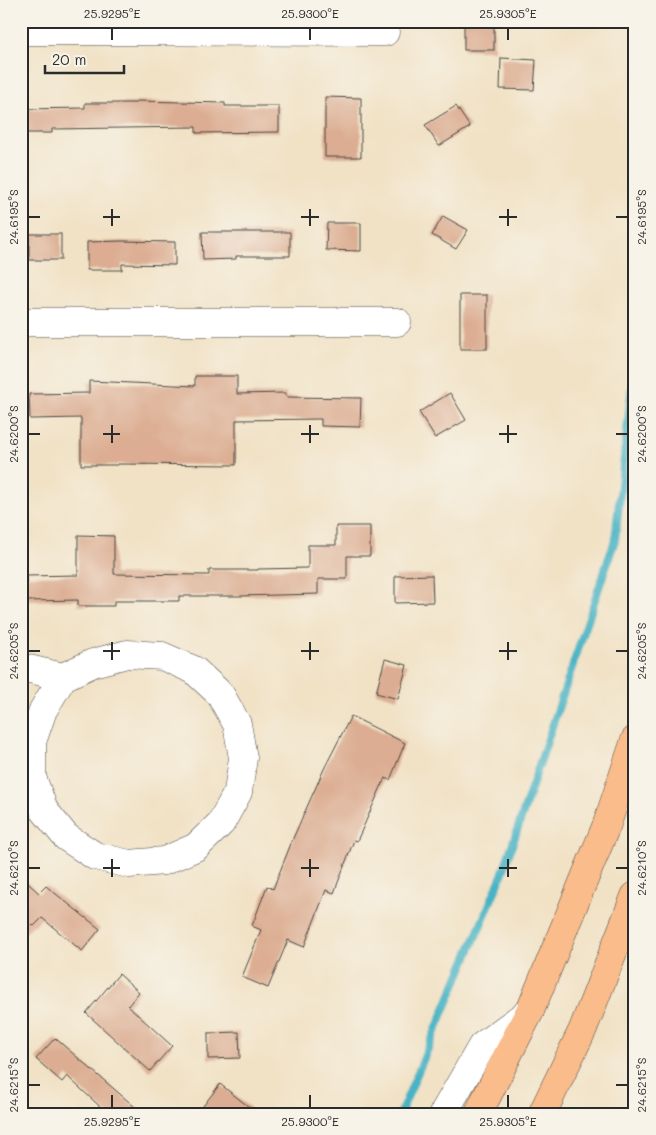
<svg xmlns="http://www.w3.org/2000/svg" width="656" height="1135" font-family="Mali,sans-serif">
	<rect width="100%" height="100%" fill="#f7f3e8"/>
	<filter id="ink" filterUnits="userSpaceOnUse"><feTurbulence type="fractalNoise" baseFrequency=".02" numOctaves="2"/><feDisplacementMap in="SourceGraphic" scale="10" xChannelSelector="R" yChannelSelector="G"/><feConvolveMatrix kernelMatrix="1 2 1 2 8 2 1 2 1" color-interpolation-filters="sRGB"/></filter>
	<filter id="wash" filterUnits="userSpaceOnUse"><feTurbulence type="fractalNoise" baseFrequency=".0096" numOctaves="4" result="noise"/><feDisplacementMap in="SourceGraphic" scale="20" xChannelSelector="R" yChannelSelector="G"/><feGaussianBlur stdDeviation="1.12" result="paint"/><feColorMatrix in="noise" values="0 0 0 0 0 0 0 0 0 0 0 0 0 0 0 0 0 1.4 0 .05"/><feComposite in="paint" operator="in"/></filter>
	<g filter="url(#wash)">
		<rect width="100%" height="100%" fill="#f1e2c6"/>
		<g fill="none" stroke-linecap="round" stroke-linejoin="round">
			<path stroke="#47b3c4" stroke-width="8" d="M400,1114L502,875L615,540L635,358"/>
		</g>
		<g id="blocks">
			<g fill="#dcad92">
				<rect x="464" y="21" width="30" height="29"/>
				<path d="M501,58L536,60L534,90L500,89Z"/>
				<path d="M325,97L361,98V157H325Z"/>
				<path d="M136,101L225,103V106H279V132L196,133V127L52,129V133H22V109L85,108V103H136Z"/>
				<path d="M456,106L470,127L439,146L425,125Z"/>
				<path d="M443,216L468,230L456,249L432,235Z"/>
				<path d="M327,223H361V251L326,250Z"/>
				<path d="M202,232H290V256H236V259L203,260Z"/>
				<rect x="29" y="234" width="32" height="26"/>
				<path d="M122,241L175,242V265L122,264V270H87V242Z"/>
				<rect x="460" y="295" width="27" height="54"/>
				<path d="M195,376H237V394L286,393V397L361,398L360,427L321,426V419L236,420V465L118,464V465H81V418L30,419L29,394L89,393V381L195,386Z"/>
				<path d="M450,393L466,420L435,438L419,412Z"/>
				<path d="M336,526H370V556H347V579H318V594L239,596H179V601H114V606H78V600L27,601L26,576L78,575V535L114,536V574L209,575V570H258V569L308,568V545H336Z"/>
				<path d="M432,575L433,602L395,603V576Z"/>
				<path d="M385,659L407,665L398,699L376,693Z"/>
				<path d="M351,716L405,743L390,780L385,778L357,841L354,840L334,893L326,890L304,947L288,940L268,988L242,977L261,930L252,926L267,886L273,889L294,836L324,769Z"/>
				<path d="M21,877L39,893L46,886L100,929L82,951L42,918L34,926L33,925L21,938Z"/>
				<path d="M119,974L139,992L128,1006L172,1046L150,1071L86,1013Z"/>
				<path d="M239,1032L240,1058L208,1059V1033Z"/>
				<path d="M55,1038L143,1114H108L67,1076L62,1082L36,1059Z"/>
				<path d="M220,1084L258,1114H197Z"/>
			</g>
		</g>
	</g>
	<g filter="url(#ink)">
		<use href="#blocks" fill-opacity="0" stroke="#494642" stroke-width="1"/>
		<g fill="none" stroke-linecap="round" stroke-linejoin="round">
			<defs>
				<g id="minor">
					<path d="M21,31L385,32"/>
					<path d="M21,322H397"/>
					<path d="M21,667L63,677L93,663L127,654L162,656L194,670L220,694L237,724L243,758L238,792L221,823L196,847L164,861L129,864L95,856L66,837L44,810L32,777V742L43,710L63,677"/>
					<path d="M443,1114L482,1046L530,1011"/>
				</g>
				<g id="major">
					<path d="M478,1114L530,1011L607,824L635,740"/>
					<path d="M542,1114L583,1029L635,896"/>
				</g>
			</defs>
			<use href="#minor" stroke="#494642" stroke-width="29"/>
			<use href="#major" stroke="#494642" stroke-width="29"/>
			<use href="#minor" stroke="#fff" stroke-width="28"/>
			<use href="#major" stroke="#f9bc8a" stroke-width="28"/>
		</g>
	</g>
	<path fill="none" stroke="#2b2b2b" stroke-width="2" d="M112,28V40M310,28V40M508,28V40M112,209V226M310,209V226M508,209V226M28,217H40M103,217H120M301,217H319M499,217H517M616,217H628M112,425V443M310,425V443M508,425V443M28,434H40M103,434H120M301,434H319M499,434H517M616,434H628M112,642V660M310,642V660M508,642V660M28,651H40M103,651H120M301,651H319M499,651H517M616,651H628M112,859V877M310,859V877M508,859V877M28,868H40M103,868H120M301,868H319M499,868H517M616,868H628M28,1085H40M616,1085H628M112,1095V1108M310,1095V1108M508,1095V1108"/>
	<rect width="656" height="1135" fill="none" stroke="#f7f3e8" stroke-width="55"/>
	<path d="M45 65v8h79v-8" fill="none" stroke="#2b2b2b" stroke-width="2.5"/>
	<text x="52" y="65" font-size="15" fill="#2b2b2b" stroke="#f7f3e8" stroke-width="4" paint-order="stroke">20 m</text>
	<rect x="28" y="28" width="600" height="1080" fill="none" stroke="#2b2b2b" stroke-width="2"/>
	<g font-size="12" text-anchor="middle" fill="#2b2b2b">
		<text x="112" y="18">25.9295°E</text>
		<text x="310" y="18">25.9300°E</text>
		<text x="508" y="18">25.9305°E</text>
		<text transform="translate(14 217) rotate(-90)" y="4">24.6195°S</text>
		<text transform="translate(642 217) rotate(-90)" y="4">24.6195°S</text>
		<text transform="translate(14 434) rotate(-90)" y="4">24.6200°S</text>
		<text transform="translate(642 434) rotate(-90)" y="4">24.6200°S</text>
		<text transform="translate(14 651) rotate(-90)" y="4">24.6205°S</text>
		<text transform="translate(642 651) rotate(-90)" y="4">24.6205°S</text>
		<text transform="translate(14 868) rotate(-90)" y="4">24.6210°S</text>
		<text transform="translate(642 868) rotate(-90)" y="4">24.6210°S</text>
		<text transform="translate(14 1085) rotate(-90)" y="4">24.6215°S</text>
		<text transform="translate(642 1085) rotate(-90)" y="4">24.6215°S</text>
		<text x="112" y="1126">25.9295°E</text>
		<text x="310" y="1126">25.9300°E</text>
		<text x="508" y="1126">25.9305°E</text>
	</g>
</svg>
